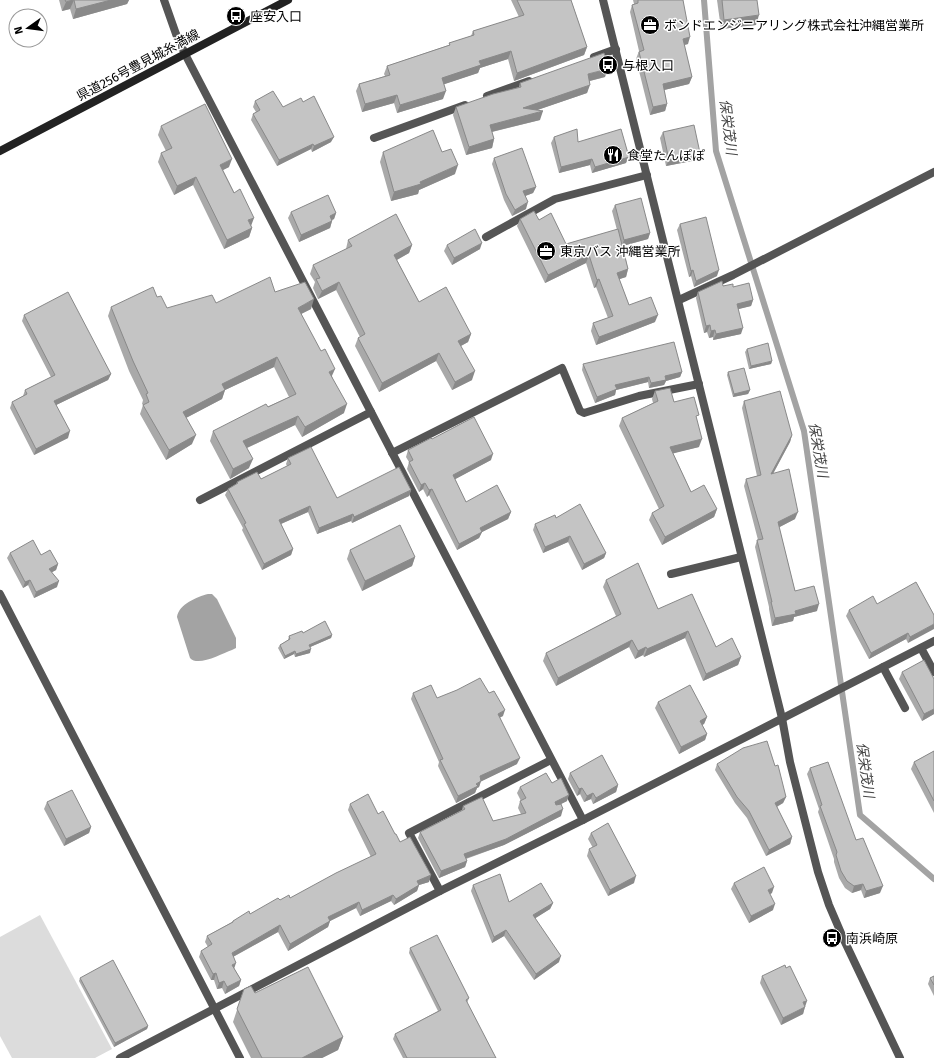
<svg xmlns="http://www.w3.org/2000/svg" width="934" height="1058" font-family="'Fira Sans','Noto Sans JP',sans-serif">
	<rect width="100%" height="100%" fill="#fff"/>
	<path fill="#dcdcdc" d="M40,915L112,1049L95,1058H12L0,1036V937Z"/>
	<path fill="#a3a3a3" d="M208,594H212L217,599L236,638V648L232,650C221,654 198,667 190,658L177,617C179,604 197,597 208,594Z"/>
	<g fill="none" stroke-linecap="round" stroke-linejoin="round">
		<path stroke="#a3a3a3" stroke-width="6" d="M704,0L716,151L804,431L860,815L934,879"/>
		<g stroke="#555" stroke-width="8">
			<path d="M486,237L555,199L647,175"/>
			<path d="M671,574L741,557"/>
		</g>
		<g stroke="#555" stroke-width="8">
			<path d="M164,0L176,34L185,54L583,820"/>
			<path d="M594,57L616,49"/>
			<path d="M487,96L529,81"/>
			<path d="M374,138L465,105"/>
			<path d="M679,300L733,275L934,172"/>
			<path d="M392,453L562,368L580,411L584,413L639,396L699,384"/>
			<path d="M200,500L371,412"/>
			<path d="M0,594L240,1058"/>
			<path d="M921,648L934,672"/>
			<path d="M883,667L905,708"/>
			<path d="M440,891L409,833L551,760"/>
			<path d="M120,1058L440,891L583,820L934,641"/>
		</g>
		<path stroke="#555" stroke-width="8" d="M603,0L782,718L790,762L818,872L829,905L844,940L900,1058"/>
		<path stroke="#222" stroke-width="8" d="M0,151L288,0"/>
	</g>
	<g fill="#a9a9a9">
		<path d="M59,0H129L127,4L73,19L70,9L62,11Z"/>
		<path d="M511,0H571L587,47L584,55L514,81L508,59L480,68L478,73L444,84L443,99L397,113L394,103L362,112L356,91L359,84L385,76L384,74L387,66L449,45V43L471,36L473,31L519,17Z"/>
		<path d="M633,0H683L688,44L684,45L692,77L689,84L664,90L667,104L665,111L650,115L636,59L639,51L630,12L632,5L634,4Z"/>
		<path d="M717,0H757L756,25L721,29Z"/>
		<path d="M605,77L590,81L587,93L537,110L540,120L492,132L494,139L492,148L466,155L453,115L456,107L519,87L520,83Z"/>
		<path d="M255,101L283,107L303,102L331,142L312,152L311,149L277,166L251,120L253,114L256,112L253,107Z"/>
		<path d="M161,126L229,167L223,170L252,228L249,237L224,249L193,185L174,195L158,162L161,153L166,151L158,135Z"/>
		<path d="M663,132L697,160L666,166L660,138Z"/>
		<path d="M554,137L578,142L626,163L592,173L590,165L559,173L551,143Z"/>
		<path d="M383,152L455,174L419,190L418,194L391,201L380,162Z"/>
		<path d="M494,158L536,187L533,193L525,196L526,209L512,216L504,200L492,164Z"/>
		<path d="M615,205L650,233L648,239L623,246L628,269L626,277L619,279L629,305L655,322L596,345L591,331L593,323L608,318L596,287L594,288L586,263L545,283L517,226L520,219L539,220L566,244L617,230L612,211Z"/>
		<path d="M291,212L336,213L334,219L332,220V221L330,228L299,242L288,218Z"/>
		<path d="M680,224L717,276L694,287L691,276L689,277L677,230Z"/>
		<path d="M348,240L412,245L409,253L397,260L419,302L471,334L468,342L461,346L472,380L452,390L436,361L379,392L355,346L358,338L360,337L336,290L318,299L313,288L315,282L310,274L313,265L346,249Z"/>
		<path d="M447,245L480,249L452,265L444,251Z"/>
		<path d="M723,286L733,287L753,300L751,306L738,309L741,334L713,340V337L709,338L707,332L704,333L696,298L698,292Z"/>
		<path d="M275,292L311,309L301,314L332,376L344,413L302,437L295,425L247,448L249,468L230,479L210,441L213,431L289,397L274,367L225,390L222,399L186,418L192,444L166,460L140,414L143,405L142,404L143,400L129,371L108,316L111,307L157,297L167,308L216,303Z"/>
		<path d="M24,315L111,374L108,380L56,405L68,438L34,455L10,408L12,402L23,396L25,390L51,377L22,321Z"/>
		<path d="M747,349L772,361L771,364L749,369L745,352Z"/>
		<path d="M583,364L682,372L680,377L666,381L664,385L649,388L648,382L616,390L615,395L595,403L582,370Z"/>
		<path d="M728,372L750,390L748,394L733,397L727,375Z"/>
		<path d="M655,391L674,402L697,420L699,447L673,453L691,492L717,509L714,517L662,545L649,520L652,513L659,509L619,426L622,418L653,403L652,399Z"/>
		<path d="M744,401L792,435L790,442L773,474L795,519L779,527L795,591L817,611L794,617L793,621L772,626L769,609V607L755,547L757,540H758L744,486L746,479L757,476L742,408Z"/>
		<path d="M432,439L491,460L455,479L466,502L511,512L508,519L482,532L479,538L457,550L429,495L427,497L423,489L419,492L407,469L409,462L406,457L408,450Z"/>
		<path d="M288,458L337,498L411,490L409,496L352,523L351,521L317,534L308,512L281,524L293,549L291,555L262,570L242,530L243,528L225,495L228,489L236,484L237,482L261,479L287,466L286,464Z"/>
		<path d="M556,518L606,553L604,558L582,570L568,542L543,553L533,530L535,524Z"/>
		<path d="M350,550L415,557L412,566L362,591L347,559Z"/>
		<path d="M10,553L58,564L56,570L52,572L57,587L34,598L28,585L23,588L7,558Z"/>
		<path d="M606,580L658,609L716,647L741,657L738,665L703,681L685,638L644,657L643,655L635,659L629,647L556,686L543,661L546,653L616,616L603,587Z"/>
		<path d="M877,604L934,615L908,643L906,639L869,659L846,616L849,610Z"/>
		<path d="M303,633L332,635L331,638L310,647V653L295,657L294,654L284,659L278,648L280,645L288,640L289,636Z"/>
		<path d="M902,672L934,679V714L922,721L899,679Z"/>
		<path d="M413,693L437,698L489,693L503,716L500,717L517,764L481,781L479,787L477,788L475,793L456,803L438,766L439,762L411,699Z"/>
		<path d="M658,702L707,717L704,724L702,725L707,734L705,740L679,754L655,708Z"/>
		<path d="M934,751V813L911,769L914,762Z"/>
		<path d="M717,764L775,766L786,797L783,803L777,807L792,837L790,844L766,856L747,818L735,803L715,770Z"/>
		<path d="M810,768L856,840L880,893L864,898L861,890L852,893L845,888L839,878L834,862V859L818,812L819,809L807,774Z"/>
		<path d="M570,773L618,785L616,792L593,804L591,799L584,802L580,794L577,796L568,779Z"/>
		<path d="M552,783L567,801L561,804V816L504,845L466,859L467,861L465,867L439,878L418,838L420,832L462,810L463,806L493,821L521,814L518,808L520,801H521L517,793L520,787Z"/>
		<path d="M47,802L91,827L89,833L64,846L44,809Z"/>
		<path d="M350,804L378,814L395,834L400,842L429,882L419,885L417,891L394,905L391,901L360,916L356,908L330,921L328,927L288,951L278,932L233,957L234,968L241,980L239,986L225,994L222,988L217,989L214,980H211L199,957L201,951L208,947L205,942L207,936L232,922L233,921L250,914L280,900L290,898L371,857L348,810Z"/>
		<path d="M591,833L634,883L608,896L587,856L589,849L593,848L588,839Z"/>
		<path d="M734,883L772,893L770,894L773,910L749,923L731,889Z"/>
		<path d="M473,885L509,902L553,903L550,909L535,918L559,962L534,980L504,936L492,943L471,891Z"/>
		<path d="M410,948L469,998L467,1003L496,1058H403L393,1039L395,1034L438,1011L409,953Z"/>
		<path d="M762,976L805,1006L803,1014L781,1025L760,983Z"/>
		<path d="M934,976V996L928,984L930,978Z"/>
		<path d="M80,978L148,1026L147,1029L114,1047L79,981Z"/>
		<path d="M244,989L255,993L343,1037L338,1050L322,1058H251L233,1022Z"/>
	</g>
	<g fill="#898989">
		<path d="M74,0L70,9L62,11L66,2Z"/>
		<path d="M111,0H129L127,4L73,19L76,9Z"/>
		<path d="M759,15L756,25L721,29L724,20Z"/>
		<path d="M690,37L688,44L680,46L683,39Z"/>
		<path d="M587,47L584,55L514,81L517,73Z"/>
		<path d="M511,51L508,59L480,68L478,73L439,86L442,78L479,61Z"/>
		<path d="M608,69L605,77L585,82L588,74Z"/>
		<path d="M692,77L689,84L660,91L663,84Z"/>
		<path d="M590,85L587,93L520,116L523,108Z"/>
		<path d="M446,91L443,99L397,113L400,105Z"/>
		<path d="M397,95L394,103L362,112L365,104Z"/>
		<path d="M667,104L665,111L650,115L653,107Z"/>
		<path d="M543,111L540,120L487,133L490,125Z"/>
		<path d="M334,137L331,142L312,152L314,146Z"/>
		<path d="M494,139L492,148L466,155L469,147Z"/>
		<path d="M313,144L311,149L277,166L279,160Z"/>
		<path d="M700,153L697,160L666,166L669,160Z"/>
		<path d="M629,157L626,163L592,173L595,167Z"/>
		<path d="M232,159L229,167L217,173L220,165Z"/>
		<path d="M592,159L590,165L559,173L561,167Z"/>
		<path d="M458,165L455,174L419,190L418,194L391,201L394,192L420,182Z"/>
		<path d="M196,177L193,185L174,195L177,186Z"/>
		<path d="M536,187L533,193L520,198L523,191Z"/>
		<path d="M528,202L526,209L512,216L515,210Z"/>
		<path d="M336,213L334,219L327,222L330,216Z"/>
		<path d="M254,218L251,226L248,220Z"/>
		<path d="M332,221L330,228L299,242L301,235Z"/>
		<path d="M252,228L249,237L224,249L227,240Z"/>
		<path d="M650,233L648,239L622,246L624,240Z"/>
		<path d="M482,243L480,249L452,265L454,258Z"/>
		<path d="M412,245L409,253L391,263L394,255Z"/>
		<path d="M589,255L586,263L545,283L548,275Z"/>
		<path d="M628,269L626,277L614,281L617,273Z"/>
		<path d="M693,270L691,276L689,277L691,271Z"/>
		<path d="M719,270L717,276L694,287L696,281Z"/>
		<path d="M599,279L596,287L594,288L597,280Z"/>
		<path d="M339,282L336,290L318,299L322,291Z"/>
		<path d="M314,299L311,309L295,317L298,308Z"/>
		<path d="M753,300L751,306L735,310L737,304Z"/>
		<path d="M658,315L655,322L596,345L599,337Z"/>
		<path d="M710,325L707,332L704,333L706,326Z"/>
		<path d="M743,328L741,334L713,340L716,334Z"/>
		<path d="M715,330L713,337L709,338L711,331Z"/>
		<path d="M471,334L468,342L455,349L458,341Z"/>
		<path d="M439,353L436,361L379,392L382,383Z"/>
		<path d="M277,357L274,367L225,390L222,399L180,421L183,412L222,384Z"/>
		<path d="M772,361L771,364L749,369L751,366Z"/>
		<path d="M335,369L331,378L329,372Z"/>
		<path d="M475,371L472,380L452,390L455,382Z"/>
		<path d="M682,372L680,377L666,381L664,385L649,388L651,383L665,376Z"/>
		<path d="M111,374L108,380L52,407L54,401Z"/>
		<path d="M649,377L648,382L616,390L615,395L595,403L597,397L615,385Z"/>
		<path d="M750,390L748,394L733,397L734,394Z"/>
		<path d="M347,404L344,413L302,437L305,427Z"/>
		<path d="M298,416L295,425L240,451L243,441Z"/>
		<path d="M70,431L68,438L34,455L36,449Z"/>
		<path d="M196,435L192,444L166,460L169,450Z"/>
		<path d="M792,435L790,442L769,481L771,474Z"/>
		<path d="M702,439L699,447L667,455L670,447Z"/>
		<path d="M493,454L491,460L450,482L453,475Z"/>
		<path d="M253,459L249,468L230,479L233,469Z"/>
		<path d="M425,483L423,489L419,492L421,485Z"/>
		<path d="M432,489L429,495L427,497L429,490Z"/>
		<path d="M411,490L409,496L352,523L354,517Z"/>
		<path d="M310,506L308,512L276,526L279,520Z"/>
		<path d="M717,509L714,517L662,545L665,537Z"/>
		<path d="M511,512L508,519L482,532L479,538L457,550L459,544L480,528Z"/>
		<path d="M798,512L795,519L776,529L778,522Z"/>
		<path d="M353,514L351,521L317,534L319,528Z"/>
		<path d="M570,536L568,542L543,553L545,547Z"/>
		<path d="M293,549L291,555L262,570L264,564Z"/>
		<path d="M606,553L604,558L582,570L584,564Z"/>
		<path d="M415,557L412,566L362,591L365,581Z"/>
		<path d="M58,564L56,570L47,575L49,569Z"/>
		<path d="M30,580L28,585L23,588L25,582Z"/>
		<path d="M59,581L57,587L34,598L36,592Z"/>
		<path d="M819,604L817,611L794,617L793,621L772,626L775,618L795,611Z"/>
		<path d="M934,624V629L908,643L910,637Z"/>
		<path d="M688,631L685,638L644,657L647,649Z"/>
		<path d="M908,633L906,639L869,659L871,653Z"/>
		<path d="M332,635L331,638L308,648L309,645Z"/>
		<path d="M632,640L629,647L556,686L558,678Z"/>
		<path d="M646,647L643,655L635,659L638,651Z"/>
		<path d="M311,649L310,653L295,657L296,654Z"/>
		<path d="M295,651L294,654L284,659L285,656Z"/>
		<path d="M741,657L738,665L703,681L706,674Z"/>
		<path d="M934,709V714L922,721L924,714Z"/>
		<path d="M505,710L503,716L495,720L498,714Z"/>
		<path d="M707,717L704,724L698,727L700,721Z"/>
		<path d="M707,734L705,740L679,754L681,747Z"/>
		<path d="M520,758L517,764L478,783L480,776Z"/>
		<path d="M481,781L479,787L477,788L475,793L456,803L458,796L476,784Z"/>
		<path d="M618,785L616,792L593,804L596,798Z"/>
		<path d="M582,788L580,794L577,796L579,789Z"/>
		<path d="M593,793L591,799L584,802L587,796Z"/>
		<path d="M569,795L567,801L553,808L555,802Z"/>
		<path d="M786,797L783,803L772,809L775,803Z"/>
		<path d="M563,809L561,816L504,845L461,860L464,854Z"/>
		<path d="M91,827L89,833L64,846L66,839Z"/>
		<path d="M792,837L790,844L766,856L769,850Z"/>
		<path d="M467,861L465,867L439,878L441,871Z"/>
		<path d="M431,875L429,882L419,885L417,891L394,905L396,899L417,881Z"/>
		<path d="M636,876L634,883L608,896L610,890Z"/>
		<path d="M863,884L861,890L852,893L854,886Z"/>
		<path d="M883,886L880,893L864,898L866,891Z"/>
		<path d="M774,887L772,893L766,896L768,890Z"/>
		<path d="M393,895L391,901L360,916L362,910Z"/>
		<path d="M359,902L356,908L330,921L328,927L288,951L290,944L328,917Z"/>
		<path d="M553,903L550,909L531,921L533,915Z"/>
		<path d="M775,904L773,910L749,923L751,916Z"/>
		<path d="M280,925L278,932L229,959L232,953Z"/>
		<path d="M506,930L504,936L492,943L494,937Z"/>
		<path d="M561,956L559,962L534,980L536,974Z"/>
		<path d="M236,963L234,969L232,965Z"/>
		<path d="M216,973L214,980H211L213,974Z"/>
		<path d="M241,980L239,986L225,994L227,987Z"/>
		<path d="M224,981L222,988L217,989L219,983Z"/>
		<path d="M807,1001L805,1007L803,1002Z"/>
		<path d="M805,1007L803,1014L781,1025L783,1018Z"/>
		<path d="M148,1026L147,1029L114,1047L115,1043Z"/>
		<path d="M343,1037L338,1050L322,1058H302Z"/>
	</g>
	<g fill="#c4c4c4" stroke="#898989">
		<path d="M65,0H73L66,2Z"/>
		<path d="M74,0H111L76,9Z"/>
		<path d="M517,0H571L587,47L517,73L511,51L479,61L481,65L442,78L446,91L400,105L397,95L365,104L359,84L390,75L387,66L450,45L449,43L474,35L473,31L524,15Z"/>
		<path d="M638,0H683L690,37L683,39L692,77L663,84L667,104L653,107L639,52L644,50L632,5L638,3Z"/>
		<path d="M722,0H757L759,15L724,20Z"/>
		<path d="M604,53L608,69L588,74L590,85L523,108L543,111L490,125L494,139L469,147L456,107L493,94L521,87L520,83Z"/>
		<path d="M273,91L283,107L301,98L303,102L314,96L334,137L314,146L313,144L279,160L253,114L260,110L255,101Z"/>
		<path d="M205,104L232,159L220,165L234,193L240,189L254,218L248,220L252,228L227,240L196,177L177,186L161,153L172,148L161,126Z"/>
		<path d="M694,125L700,153L669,160L663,132Z"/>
		<path d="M577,129L578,142L621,129L629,157L595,167L592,159L561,167L554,137Z"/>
		<path d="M433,130L442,152L451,149L458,165L420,182L421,184L394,192L383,152Z"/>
		<path d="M522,148L536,187L523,191L528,202L515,210L506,194L494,158Z"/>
		<path d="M328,195L336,213L330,216L332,221L301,235L291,212Z"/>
		<path d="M641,198L650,233L624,240L615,205Z"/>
		<path d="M534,211L539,220L551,213L566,244L618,229L628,269L617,273L629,305L651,297L658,315L599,337L593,323L613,316L599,279L597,280L589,255L548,275L520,219Z"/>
		<path d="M396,214L412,245L394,255L419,302L446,287L471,334L458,341L475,371L455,382L439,353L382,383L358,338L365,334L339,282L322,291L316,279L320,278L313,265L352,246L348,240Z"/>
		<path d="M706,217L719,270L696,281L693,270L691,271L680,224Z"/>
		<path d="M475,229L482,243L454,258L447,245Z"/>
		<path d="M270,277L275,292L305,282L314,299L298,308L321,351L325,349L335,369L329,372L347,404L305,427L298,416L243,441L253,459L233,469L213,431L266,404L268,407L296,394L277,357L222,384L225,390L183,412L196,435L169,450L143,405L149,402L146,394L148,393L133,361L111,307L153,287L157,297L161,296L167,308L212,295L216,303Z"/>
		<path d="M722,281L723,286L733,284V287L749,283L753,300L737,304L743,328L716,334L715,330L711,331L710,325L706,326L698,292Z"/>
		<path d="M68,292L111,374L54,401L70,431L36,449L12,402L27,394L25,390L55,375L24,315Z"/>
		<path d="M674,342L682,372L665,376L666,380L651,383L649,377L615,385L617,389L597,397L583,364Z"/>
		<path d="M768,343L772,361L751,366L747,349Z"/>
		<path d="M744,368L750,390L734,394L728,372Z"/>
		<path d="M670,388L674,402L694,397L699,415L696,416L702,439L670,447L691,492L704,485L717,509L665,537L652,513L664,506L622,418L658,401L655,391Z"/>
		<path d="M780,391L792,435L771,474L789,469L798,512L778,522L795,591L814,586L819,604L795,611L796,614L775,618L771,602H772L757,540L763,539L746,479L761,475L744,401Z"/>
		<path d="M474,417L493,454L453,475L466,502L497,485L511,512L480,528L482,532L459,544L432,489L429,490L425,483L421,485L409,462L413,460L408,450L431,438L432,439Z"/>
		<path d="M311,447L337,498L399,467L411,490L354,517L353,514L319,528L310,506L279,520L293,549L264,564L244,524L246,523L228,489L238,483L237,482L257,472L261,479L291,464L288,458Z"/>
		<path d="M580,504L606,553L584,564L570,536L545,547L535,524L555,515L556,518Z"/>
		<path d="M400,525L415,557L365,581L350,550Z"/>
		<path d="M33,540L41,555L50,550L58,564L49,569L59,581L36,592L30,580L25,582L10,553Z"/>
		<path d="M638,563L658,609L692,594L716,647L732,638L741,657L706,674L688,631L647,649L646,647L638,651L632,640L558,678L546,653L621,614L606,580Z"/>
		<path d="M916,582L934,615V624L910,637L908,633L871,653L849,610L873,596L877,604Z"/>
		<path d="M325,621L332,635L309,645L311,649L296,654L295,651L285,656L280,645L290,639L289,636L302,631L303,633Z"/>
		<path d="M924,660L934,679V709L924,714L902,672Z"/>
		<path d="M480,678L489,693L494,691L505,710L498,714L520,758L480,776L481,781L476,784L478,786L458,796L440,760L443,759L413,693L431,685L437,698L457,690Z"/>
		<path d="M690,685L707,717L700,721L707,734L681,747L658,702Z"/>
		<path d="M767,741L775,766L778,765L786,797L775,803L792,837L769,850L749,811L737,797L717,764L743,748Z"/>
		<path d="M934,751V801L914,762Z"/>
		<path d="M602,755L618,785L596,798L593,793L587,796L582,788L579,789L570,773Z"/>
		<path d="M828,762L856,840L863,838L883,886L866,891L863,884L854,886L847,881L841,871L836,855L837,852L820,806L822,805L810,768Z"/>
		<path d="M546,773L552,783L561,778L569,795L555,802L556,805L561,804L563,809L506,839L464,854L467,861L441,871L420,832L465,809L463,806L482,797L493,821L526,813L520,801L526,798L520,787Z"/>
		<path d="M72,790L91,827L66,839L47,802Z"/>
		<path d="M368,794L378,814L383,811L395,834H396L400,842L410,837L431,875L417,881L419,885L396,899L393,895L362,910L359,902L328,917L330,921L290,944L280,925L232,953L236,963L232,965L241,980L227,987L224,981L219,983L216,973L213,974L201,951L212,944L207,936L233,922V921L249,911L250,914L278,898L280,900L289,895L290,898L336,873L376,854L350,804Z"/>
		<path d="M608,823L636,876L610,890L589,849L597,845L591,833Z"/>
		<path d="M764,867L774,887L768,890L775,904L751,916L734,883Z"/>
		<path d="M500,874L509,902L541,883L553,903L533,915L561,956L536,974L506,930L494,937L473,885Z"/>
		<path d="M437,935L469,998L466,1000L496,1058H407L395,1034L441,1010L410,948Z"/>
		<path d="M113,960L148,1026L115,1043L80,978Z"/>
		<path d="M785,965L786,968L790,966L807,1001L803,1002L805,1007L783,1018L762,976Z"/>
		<path d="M308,967L343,1037L302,1058H262L237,1009L244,989L251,986L255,993Z"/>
		<path d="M934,976V985L930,978Z"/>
	</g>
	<defs>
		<symbol id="bus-disc" viewBox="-11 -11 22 22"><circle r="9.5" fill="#000" stroke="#fff"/><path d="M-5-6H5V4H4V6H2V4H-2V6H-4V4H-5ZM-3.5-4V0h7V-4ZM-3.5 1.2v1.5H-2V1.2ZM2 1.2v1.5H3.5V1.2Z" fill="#fff"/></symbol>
		<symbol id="office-disc" viewBox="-11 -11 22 22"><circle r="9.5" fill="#000" stroke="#fff"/><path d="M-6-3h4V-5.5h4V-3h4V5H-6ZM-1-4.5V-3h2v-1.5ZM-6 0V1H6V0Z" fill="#fff"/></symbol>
		<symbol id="restaurant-disc" viewBox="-11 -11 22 22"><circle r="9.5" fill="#000" stroke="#fff"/><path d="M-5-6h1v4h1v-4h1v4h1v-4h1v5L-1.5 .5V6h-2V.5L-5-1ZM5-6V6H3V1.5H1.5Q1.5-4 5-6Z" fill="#fff"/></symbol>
	</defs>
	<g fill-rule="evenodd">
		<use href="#bus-disc" x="225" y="5" width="22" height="22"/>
		<use href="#office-disc" x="639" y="14" width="22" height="22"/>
		<use href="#bus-disc" x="597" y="54" width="22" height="22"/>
		<use href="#restaurant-disc" x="602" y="144" width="22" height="22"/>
		<use href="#office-disc" x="535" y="240" width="22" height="22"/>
		<use href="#bus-disc" x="821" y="927" width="22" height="22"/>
	</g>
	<g text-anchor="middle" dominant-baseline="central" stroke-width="3" stroke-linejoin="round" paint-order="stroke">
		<g font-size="13" fill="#000" stroke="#fff" text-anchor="start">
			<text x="250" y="16">座安入口</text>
			<text x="664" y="25">ボンドエンジニアリング株式会社沖縄営業所</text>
			<text x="622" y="65">与根入口</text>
			<text x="627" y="155">食堂たんぽぽ</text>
			<text x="560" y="251">東京バス 沖縄営業所</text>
			<text x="846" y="938">南浜崎原</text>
		</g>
		<g font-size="13" fill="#000" stroke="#fff">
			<text transform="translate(138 65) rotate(-28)">県道256号豊見城糸満線</text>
		</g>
		<g font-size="14" font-style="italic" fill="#444" stroke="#fff">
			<text transform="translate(728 127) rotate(83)">保栄茂川</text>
			<text transform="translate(818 450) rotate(80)">保栄茂川</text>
			<text transform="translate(865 770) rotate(82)">保栄茂川</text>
		</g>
	</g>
	<g transform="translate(28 28) rotate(256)"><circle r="19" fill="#ffffff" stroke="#999999"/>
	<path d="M0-3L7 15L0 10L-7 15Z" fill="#000000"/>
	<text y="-6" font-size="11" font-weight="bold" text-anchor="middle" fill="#000000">N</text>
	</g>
</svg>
